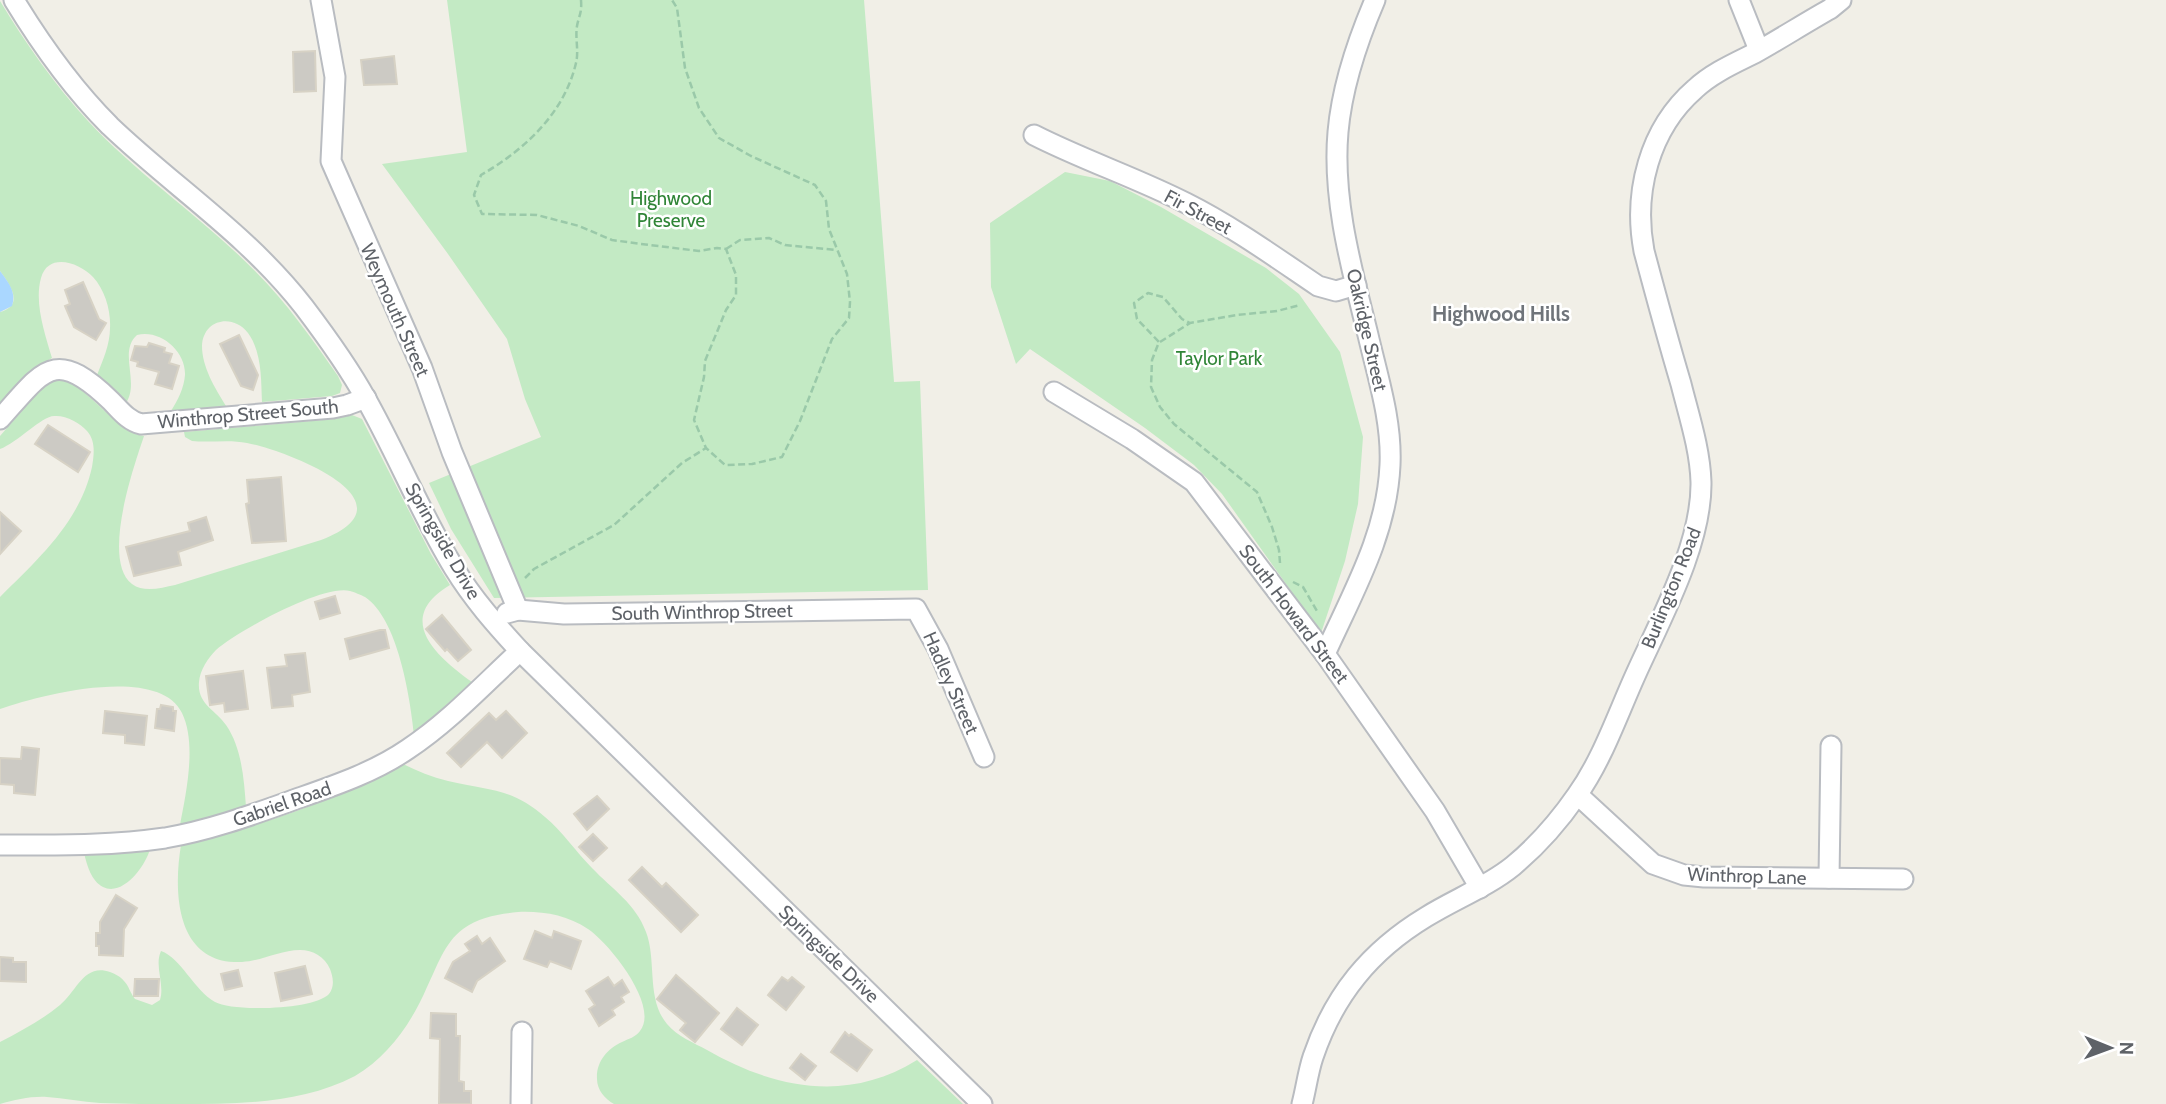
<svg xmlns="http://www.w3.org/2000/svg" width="2166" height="1104" font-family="Cabin,sans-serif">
	<rect width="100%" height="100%" fill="#f1efe7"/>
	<g fill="#c3eac4">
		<path d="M447,0H864L894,382L920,381L928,590L494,598L451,529L429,483L541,437L525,399L507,339L448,254L382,164L467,152Z"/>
		<path d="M0,1C26,44 54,84 88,121C139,176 203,218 255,271C287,303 312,339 338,376L342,385L340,393L332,396L262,402C261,380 262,352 248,333C233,313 203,319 202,346C202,367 215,388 226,406L171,411C178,400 184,388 185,375C186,351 160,329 137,335C118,352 140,382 126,403L97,375C103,360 110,344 110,328C111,311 105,290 93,277C79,262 48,252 41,278C34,303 45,334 52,358L32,370L0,403V312C25,305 10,285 0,271Z"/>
		<path d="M1065,172L1110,181L1161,207L1266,268L1299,294L1340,352L1363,437L1358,504L1345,561L1321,633L1222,494L1194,465L1145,428L1030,349L1016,364L991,287L990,223Z"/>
		<path d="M64,379C91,391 119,433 144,436C134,466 101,560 132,584C144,593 161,588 175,585L321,540C420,502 288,451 247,443C229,439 210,443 192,441L185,437L184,432L334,419L352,415L362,419L431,554L450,585C393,619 437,657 472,682L414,734C410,697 398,619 365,597C361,595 354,592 350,591C323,584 238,631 216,650C208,658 200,670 199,682C197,704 216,710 226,725C242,748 244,780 246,807L180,825C186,793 197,744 182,713C159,664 39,695 0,709V597C38,559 80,522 92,467C94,455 96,441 87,431C80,423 66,415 54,416C42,416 17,443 0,449V436L44,385L52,380Z"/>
		<path d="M403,764C417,771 432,777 448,781C489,791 511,787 545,817C563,832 576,852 592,868C612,889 636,904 646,932C657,961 646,999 667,1024C677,1036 694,1043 707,1050C775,1089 848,1103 917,1060L963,1104H614C605,1099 597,1090 597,1079C596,1062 607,1049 622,1042C628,1039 636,1037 640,1031C660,1006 609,943 588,929C567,915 543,911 518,912C498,914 479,917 463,929C444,943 437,967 427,987C412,1022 389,1056 355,1076C301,1104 239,1104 179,1104C153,1104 126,1104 100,1103C82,1102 64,1098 47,1097C31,1096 15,1100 0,1104V1042C21,1031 42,1020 60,1005C77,991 84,963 110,972C115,974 120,976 124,981C129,986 130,993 135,999L152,1005L160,1000C165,984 154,966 161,951C181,958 194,990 215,1002C233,1012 314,1010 329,994C335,986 333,977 330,969C325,957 313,950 300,950C280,950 262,961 242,962C176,965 173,893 181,845C253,829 338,799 403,764Z"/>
		<path d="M150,849C146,865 123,897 103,887C91,881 87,865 84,853Z"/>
	</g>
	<path fill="#aad7ff" d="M0,271C8,282 17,292 12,306L0,312Z"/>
	<g fill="#cccac4" stroke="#d7d2c5" stroke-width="2">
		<path d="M315,51L316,91L294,92L293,52Z"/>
		<path d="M394,56L397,84L364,85L361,60Z"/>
		<path d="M83,282L99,319L106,323L96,340L74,327L65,306L70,304L65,290Z"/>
		<path d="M239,335L258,375L253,390L241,386L220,344Z"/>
		<path d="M149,343L165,348L164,352L172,354L169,363L179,366L172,389L155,384L159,372L137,366L138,362L131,360L135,346L147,347Z"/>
		<path d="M48,425L90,452L78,472L35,444Z"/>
		<path d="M281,477L286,541L252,543L246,504L249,503L247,480Z"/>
		<path d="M0,512L21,531L0,554Z"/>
		<path d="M206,517L213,540L178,552L181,565L134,576L126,547L190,531L188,523Z"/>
		<path d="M335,596L340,613L320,619L315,602Z"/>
		<path d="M442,615L471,650L458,661L447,649L445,651L426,629Z"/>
		<path d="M380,630H385L389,648L350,659L345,639Z"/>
		<path d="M305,653L310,692L292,695L293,706L272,708L267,668L287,666L285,655Z"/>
		<path d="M243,671L248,709L225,712L224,703L210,705L206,676Z"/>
		<path d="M161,705L173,707V711H176L174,731L155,728L157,709H160Z"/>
		<path d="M105,711L147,716L144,745L125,743V735L103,733Z"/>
		<path d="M506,711L527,733L502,758L487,742L461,767L447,753L489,713L496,720Z"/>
		<path d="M22,747L39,749L35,795L14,793V785L0,784V758L21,759Z"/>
		<path d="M597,796L609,809L587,830L574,814Z"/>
		<path d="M593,834L607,848L593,861L579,847Z"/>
		<path d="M642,867L662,887L666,883L698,915L681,932L629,880Z"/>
		<path d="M116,895L137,908L124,929L123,956L99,955V946H96V933H100V922Z"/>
		<path d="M535,931L552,938L554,931L581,941L571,969L550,961L547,967L524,959Z"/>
		<path d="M477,936L482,944L490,938L505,961L477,981L472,992L445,978L453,962L470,951L465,944Z"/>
		<path d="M0,957L13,958V962H26V982L0,981Z"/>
		<path d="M305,966L312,994L281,1001L275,973Z"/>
		<path d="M238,970L242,986L225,990L221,974Z"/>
		<path d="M676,975L719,1013L695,1042L680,1030L686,1023L657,999Z"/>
		<path d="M608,977L614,986L622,980L629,992L621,997L624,1002L612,1010L615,1015L599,1026L589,1009L595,1005L586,991Z"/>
		<path d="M782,977L788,981L792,977L804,987L786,1010L768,995Z"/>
		<path d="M135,979H159L158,996H134Z"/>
		<path d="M737,1008L758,1025L742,1045L721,1029Z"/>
		<path d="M431,1013L456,1014V1036H460L459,1081L464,1082V1091H471V1104H439L440,1039L430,1038Z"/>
		<path d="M845,1032L849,1036L851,1034L872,1050L857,1071L831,1052Z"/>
		<path d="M801,1054L816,1066L805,1080L790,1068Z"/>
	</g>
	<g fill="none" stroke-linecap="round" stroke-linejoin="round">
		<defs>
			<g id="street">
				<path d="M14,0C42,46 72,88 110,126C175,188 247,234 304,307C326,336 348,366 366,399C397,454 421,514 454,568C473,599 496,625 520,651L982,1104"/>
				<path d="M321,0L335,77L331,161L422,368L452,452L518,610"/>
				<path d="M1739,0L1759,50"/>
				<path d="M1034,135C1083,160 1137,178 1186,203C1232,226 1275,257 1318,286L1336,291L1356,285"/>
				<path d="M1054,392L1132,439L1194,482L1325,654L1435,811L1480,888"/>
				<path d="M0,419C44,370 54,346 111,401C120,410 128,421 141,424L333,408L347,405L366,398"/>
				<path d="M507,613L518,610L564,614L916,609L938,649L984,757"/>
				<path d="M1325,654C1353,592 1387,534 1390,465C1392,421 1378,378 1368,335C1352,270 1332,200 1338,132C1342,86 1357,42 1375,0"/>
				<path d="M1578,795L1653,864L1684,875L1704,877L1903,879"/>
				<path d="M0,845C55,845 110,846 165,838C212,830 257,813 302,797C339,784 376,771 408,749C449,722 484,684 520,651"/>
				<path d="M1829,878L1831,746"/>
				<path d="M521,1104L522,1032"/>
				<path d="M1302,1104C1306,1089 1308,1072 1313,1057C1334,995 1370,951 1426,917C1455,899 1487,887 1513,866C1537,846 1559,821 1577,795C1602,760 1617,716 1635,676C1660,620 1702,545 1701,482C1700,449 1689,416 1681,384C1668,340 1656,296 1644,251C1633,193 1649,129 1695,89C1712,73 1735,63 1755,53C1780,39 1805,23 1830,9L1841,0"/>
			</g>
		</defs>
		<use href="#street" stroke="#b9bcc1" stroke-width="23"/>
		<g stroke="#9ac9a9" stroke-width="2.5" stroke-dasharray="7 3.5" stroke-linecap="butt">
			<path d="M581,0C582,14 579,15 577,26C575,38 579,51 576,63C564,114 524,150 481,175L474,195L482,214L537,215L579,226L612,240L641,244L699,251L717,248L726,249L736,275V295L726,310L705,361L704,377L694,420L706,448L725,465L752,464L782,457L800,421L832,339L849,318L850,302L847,274L829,229L826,201L815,185L751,156L719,138L699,108L685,68L677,8L672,0"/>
			<path d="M726,249L740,240L769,238L785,245L836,250"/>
			<path d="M1160,342L1190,323"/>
			<path d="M1280,563L1279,550L1272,527L1257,492L1174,424L1160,407L1151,387L1152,360L1159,342L1137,319L1134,303L1148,293L1163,297L1182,319L1190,323L1237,315L1277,311L1300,305"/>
			<path d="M525,578L534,569L614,525L682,463L706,448"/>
			<path d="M1293,582L1303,587L1317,611"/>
		</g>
		<use href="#street" stroke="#fff" stroke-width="19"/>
	</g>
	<g text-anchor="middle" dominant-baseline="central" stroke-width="5" stroke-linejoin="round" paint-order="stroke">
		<g font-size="19" fill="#308537" stroke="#fff">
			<text x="671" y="198">Highwood<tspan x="671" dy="22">Preserve</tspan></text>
			<text x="1219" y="358">Taylor Park</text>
		</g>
		<g font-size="19" fill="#5e6268" stroke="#fff">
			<text transform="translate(1198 212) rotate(28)">Fir Street</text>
			<text transform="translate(395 310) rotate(66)">Weymouth Street</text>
			<text transform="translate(1367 330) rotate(77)">Oakridge Street</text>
			<text transform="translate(248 414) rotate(-5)">Winthrop Street South</text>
			<text transform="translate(443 541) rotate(60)">Springside Drive</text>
			<text transform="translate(1671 588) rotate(-68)">Burlington Road</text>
			<text transform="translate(702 612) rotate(-1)">South Winthrop Street</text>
			<text transform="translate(1294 614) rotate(53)">South Howard Street</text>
			<text transform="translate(951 683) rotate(66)">Hadley Street</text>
			<text transform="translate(282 804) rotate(-19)">Gabriel Road</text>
			<text transform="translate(1747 876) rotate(2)">Winthrop Lane</text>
			<text transform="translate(829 954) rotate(44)">Springside Drive</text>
		</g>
		<g font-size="21" font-weight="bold" fill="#6f747a" stroke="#fff">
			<text x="1501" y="313">Highwood Hills</text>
		</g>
	</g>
	<g transform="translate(2110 1048) rotate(91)" stroke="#ffffff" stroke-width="5" paint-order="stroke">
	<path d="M0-5L12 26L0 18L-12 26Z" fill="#5e6268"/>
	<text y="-10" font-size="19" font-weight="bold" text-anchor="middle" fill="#5e6268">N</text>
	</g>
</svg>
